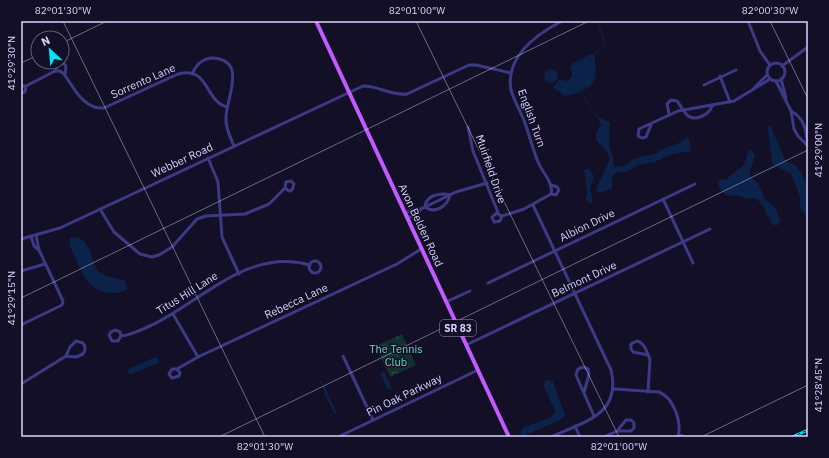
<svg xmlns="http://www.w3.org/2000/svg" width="829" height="458" font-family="'IBM Plex Sans',sans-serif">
	<defs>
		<pattern id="park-crowns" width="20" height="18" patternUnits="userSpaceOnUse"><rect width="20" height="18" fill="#12302f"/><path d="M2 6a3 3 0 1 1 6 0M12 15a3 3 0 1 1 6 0" fill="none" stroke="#344d4e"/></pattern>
	</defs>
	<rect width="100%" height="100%" fill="#130f26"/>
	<path fill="url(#park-crowns)" d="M402,334L416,365L390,377L376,346Z"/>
	<g fill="#0c2248">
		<path d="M591,54L595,55C595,62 596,72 595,78C593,88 575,95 565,96L553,87L560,79L567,81L572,77V72L570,67L572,64Z"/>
		<circle cx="551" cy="76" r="7"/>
		<path d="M597,117L610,122L609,146L613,156V164L615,167L624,166L635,158L655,154L665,148L679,143L687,137L689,138L691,151L669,155L655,162L639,165L626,172H617L612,176V188L599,193L596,191L597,187L610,159L605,149L596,140V133L601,125Z"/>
		<path d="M770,124L785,160C788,163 793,162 796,166C810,180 808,201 808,220L800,207V196L791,174L772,164L768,127Z"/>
		<path d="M751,149L755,156L749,175L758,183L765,199L777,210L780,220L777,226L772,224L763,206L756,198L746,199L737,195L728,196L720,190L718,180L727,179C738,167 745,171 748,151Z"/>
		<path d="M585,169H589L594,176L590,189L593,202L590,204L586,200L587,191L584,170Z"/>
		<path d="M70,238C91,232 91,264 98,271C105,278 117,277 125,281L127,289C121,293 115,294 109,293C89,291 83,275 76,259C73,253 68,245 70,238Z"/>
		<path d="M155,357L159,360L158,363L129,375L127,371L129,369Z"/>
		<path d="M382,372L385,373L393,390L387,388L380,374Z"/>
		<path d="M319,378L325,387L338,416C330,411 323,387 319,378Z"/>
		<path d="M545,380H549L553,382L565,415L562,419L526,435L522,436L520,432L523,428L551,417L556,412L544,387Z"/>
	</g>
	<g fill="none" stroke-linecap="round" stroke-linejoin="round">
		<g stroke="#0c2248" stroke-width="1">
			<path d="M595,54L606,44L597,21"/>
			<path d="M580,91L597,117"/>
			<path d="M749,174L760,173L775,167"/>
		</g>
		<g stroke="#3d3a85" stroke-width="3">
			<path d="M748,21L760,51L770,65"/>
			<path d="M21,22L22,21"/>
			<circle cx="776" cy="72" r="9"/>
			<path d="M782,66L808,47"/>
			<path d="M56,71L57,64L63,63L66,66L65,75"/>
			<path d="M192,74C196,65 202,58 213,58C248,60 226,99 226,117C225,127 230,136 234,146"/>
			<path d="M720,76L730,102"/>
			<path d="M781,79L786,98"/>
			<path d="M776,81L791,111L794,129L798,136L808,146"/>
			<path d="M704,85L736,70"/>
			<path d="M21,86H26L55,71H60L64,74C74,88 83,109 104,108L178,74C210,66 204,101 227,107"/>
			<path d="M754,88L767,75"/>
			<path d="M21,93L25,92L26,86"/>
			<path d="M791,111C804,118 807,130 807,145"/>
			<path d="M669,114L667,104L671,100L677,101C681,106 683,111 687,115C695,122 709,115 712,106"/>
			<path d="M651,125L646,137L642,138L638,136L639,129L678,111L734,101L770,79"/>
			<path d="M468,127L473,151L499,215L502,216L524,209L551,194C554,184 543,173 539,164C533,151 530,137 525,123C521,112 514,101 511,90C505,57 537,34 562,21"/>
			<path d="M208,158L218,182L222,237L239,274"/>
			<path d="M445,194L450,195C447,207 435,214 425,207C426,197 435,194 445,194Z"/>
			<path d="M551,194L556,195L559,190L557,187L551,185"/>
			<path d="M663,199L693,263"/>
			<path d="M533,205L611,370C622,415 583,422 551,437"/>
			<path d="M100,209L114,232L140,254L152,257L159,255L172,247L197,219L206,216L245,214L269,204L285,188L286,182L291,181L294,184L292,190L289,191L285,188"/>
			<path d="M405,213L415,209H421L456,192L487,183"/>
			<path d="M497,213L492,217L494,222L500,221L502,216"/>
			<path d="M407,218L417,214L421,209"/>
			<path d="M31,236L34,246L39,250L36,235"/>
			<path d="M21,239L60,228L363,86C379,86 392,96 407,94L469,65H476L511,73"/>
			<circle cx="315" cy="267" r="6"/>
			<path d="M21,271L45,264"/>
			<path d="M488,283L695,184"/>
			<path d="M446,302L470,291"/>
			<path d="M173,314L198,357"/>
			<path d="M21,325L62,305L63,301L39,250"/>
			<path d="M121,336L120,332L115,330L111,332L109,335L112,341H118L121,336C132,335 142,329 152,325C202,301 249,247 310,265"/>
			<path d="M466,345L710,229"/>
			<path d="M343,356L373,420"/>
			<path d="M177,369L180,373L179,376L172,378L169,374L172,369H177L198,357L397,264L421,249"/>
			<path d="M21,384L66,356L70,347L76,341L83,343C86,347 86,350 83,354L76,357L66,356"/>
			<path d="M614,389L659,392C674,398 682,422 678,437"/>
			<path d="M648,392L650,359C647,353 645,343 637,341L631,344V349L633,352L648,355"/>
			<path d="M584,393L589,374L588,369L583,367L578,369L576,375L594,416"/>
			<path d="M575,426L580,437"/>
			<path d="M679,435L685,437"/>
			<path d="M338,437L478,370"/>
			<path d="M604,437L617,431L626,420H631L634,423V428L631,431H617"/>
		</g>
		<path stroke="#c25bff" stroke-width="4" d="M316,21L509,437"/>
		<defs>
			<path id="rail" d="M792,437L808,430"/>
		</defs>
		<use href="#rail" stroke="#00e5ff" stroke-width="2.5"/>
		<use href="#rail" stroke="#130f26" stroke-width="1" stroke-dasharray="3" stroke-linecap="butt"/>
	</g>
	<path fill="none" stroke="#d9d4ff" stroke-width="1" stroke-opacity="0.45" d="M63,21L265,437M416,21L619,437M770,21L808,99M62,43L107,21M21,63L38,55M21,298L589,21M219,437L808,150M701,437L808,385"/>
	<g text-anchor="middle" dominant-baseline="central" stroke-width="3" stroke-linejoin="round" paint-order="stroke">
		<rect fill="#130f26" stroke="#9e99be" stroke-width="1" x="440" y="320" width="36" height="16" rx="3"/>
		<g font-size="10" font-weight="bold" fill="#d9d4ff">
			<text x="458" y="328">SR 83</text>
		</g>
		<g font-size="11" fill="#d9d4ff" stroke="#130f26">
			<text transform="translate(143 81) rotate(-24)">Sorrento Lane</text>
			<text transform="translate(532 118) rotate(70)">English Turn</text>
			<text transform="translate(182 160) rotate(-25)">Webber Road</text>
			<text transform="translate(491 169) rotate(71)">Muirfield Drive</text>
			<text transform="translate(421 225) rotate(65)">Avon Belden Road</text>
			<text transform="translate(587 225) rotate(-26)">Albion Drive</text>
			<text transform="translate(584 279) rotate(-25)">Belmont Drive</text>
			<text transform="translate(187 293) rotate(-32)">Titus Hill Lane</text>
			<text transform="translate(296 301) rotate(-25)">Rebecca Lane</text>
			<text transform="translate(404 395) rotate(-26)">Pin Oak Parkway</text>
		</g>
		<g font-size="11" fill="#5fe0c0" stroke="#130f26">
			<text x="396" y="349">The Tennis<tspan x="396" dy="13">Club</tspan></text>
		</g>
	</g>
	<rect width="829" height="458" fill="none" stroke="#130f26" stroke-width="44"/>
	<g transform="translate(50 50) rotate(334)"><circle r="19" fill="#130f26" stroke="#625e7d"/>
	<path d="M0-3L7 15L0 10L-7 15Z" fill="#00e5ff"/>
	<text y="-6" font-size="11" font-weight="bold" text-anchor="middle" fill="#d9d4ff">N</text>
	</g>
	<rect x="22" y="22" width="785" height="414" fill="none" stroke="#d9d4ff" stroke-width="1.5"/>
	<g font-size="10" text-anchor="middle" fill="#d9d4ff">
		<text x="63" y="14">82°01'30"W</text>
		<text x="417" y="14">82°01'00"W</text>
		<text x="770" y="14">82°00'30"W</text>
		<text transform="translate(11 63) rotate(-90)" y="4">41°29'30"N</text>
		<text transform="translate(818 150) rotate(-90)" y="4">41°29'00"N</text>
		<text transform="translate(11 298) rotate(-90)" y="4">41°29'15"N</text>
		<text transform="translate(818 385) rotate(-90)" y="4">41°28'45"N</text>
		<text x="265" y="450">82°01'30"W</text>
		<text x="619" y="450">82°01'00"W</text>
	</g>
</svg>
